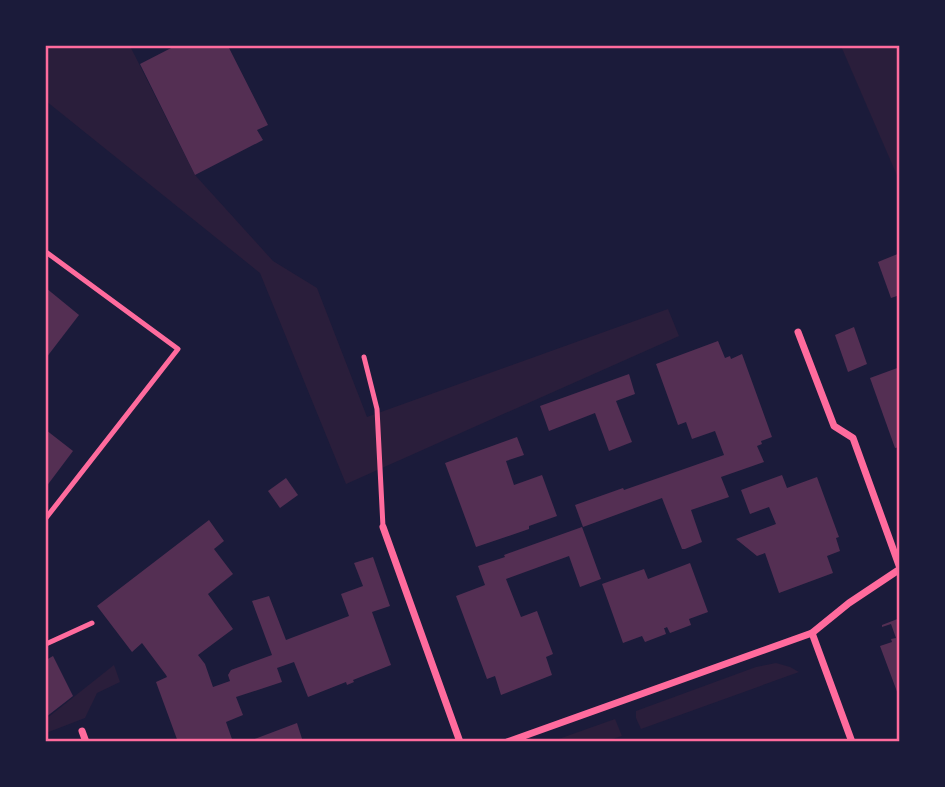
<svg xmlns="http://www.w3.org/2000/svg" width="945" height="787" font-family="'IBM Plex Sans',sans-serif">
	<rect width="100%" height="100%" fill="#1b1b3a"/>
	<g fill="#2a1e3b">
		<path d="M46,46H130L195,175L273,261L317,288L367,417L668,309L679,336L346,484L260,273L46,101Z"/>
		<path d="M841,46H899V180Z"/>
		<path d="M776,663L790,667L799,672L641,729L636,718V711L756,667Z"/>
		<path d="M114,665L120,682L97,693L85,718L46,733V719Z"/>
		<path d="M615,719L622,736L606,741H553Z"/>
	</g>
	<g fill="#542f53">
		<path d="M175,46H223L224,48L228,46L268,125L257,130L263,140L195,175L140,64Z"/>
		<path d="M900,253V295L891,298L878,262Z"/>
		<path d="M46,288L79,315L46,358Z"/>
		<path d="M854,327L867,364L848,372L835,335Z"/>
		<path d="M718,341L725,358L730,356L731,359L742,354L772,437L761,441L762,444L757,446L764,462L721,477L729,497L691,510L702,542L685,549H682L662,498L583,527L575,505L623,488L624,490L667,475L724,455L715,431L692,439L686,422L678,425L656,364Z"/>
		<path d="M900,367V447L895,448L870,378Z"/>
		<path d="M629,374L635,394L616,401L632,442L609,451L595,413L549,431L540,406Z"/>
		<path d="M46,430L73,451L46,487Z"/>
		<path d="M517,437L524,455L506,461L514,485L542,475L557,516L529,526V529L476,547L445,463Z"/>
		<path d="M782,475L787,488L817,477L839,537L836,538L840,551L827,556L833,573L779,593L765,553L757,556L736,539L776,524L769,507L750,514L741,490Z"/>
		<path d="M286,478L298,495L280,508L268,491Z"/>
		<path d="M209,520L224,541L214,549L233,574L208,594L233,629L198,655L205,664L213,687L230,681L228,675L231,670L272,655L252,601L269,596L286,640L349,616L341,594L363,586L354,563L373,557L390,606L372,612L391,665L353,680L354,682L347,685L346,682L308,697L294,662L277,668L282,682L236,697L243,715L226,722L233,742H178L156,682L167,677L166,675L142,643L132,652L97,606Z"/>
		<path d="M582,527L601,579L580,587L569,556L506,579L521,617L537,611L553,654L546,657L552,675L501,695L495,676L487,679L456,596L485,585L478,566L505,557L504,555Z"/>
		<path d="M690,563L708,612L689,619L691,625L670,633L667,627L665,628H664L666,634L645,642L642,636L623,643L602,584L644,569L648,579Z"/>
		<path d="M900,618V697H899L880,646L892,642L891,639L896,638L891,624L882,627V625Z"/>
		<path d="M53,656L73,696L46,717V660Z"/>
		<path d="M297,723L303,742H249V741Z"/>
	</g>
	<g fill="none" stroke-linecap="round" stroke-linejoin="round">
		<g stroke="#ff6b9d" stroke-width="5">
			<path d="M46,252L178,349L46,518"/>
			<path d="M364,357L377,409L383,527"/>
			<path d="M46,644L92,623"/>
		</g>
		<g stroke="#ff6b9d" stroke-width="7">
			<path d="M798,332L834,426L853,438L900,568"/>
			<path d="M383,527L460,742"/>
			<path d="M812,633L852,742"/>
			<path d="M82,731L86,742"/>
			<path d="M507,742L812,633L849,603L900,569"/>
		</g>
	</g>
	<rect width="945" height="787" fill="none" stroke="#1b1b3a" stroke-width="94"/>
	<rect x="47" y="47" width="851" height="693" fill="none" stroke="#ff6b9d" stroke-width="2.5"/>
</svg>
